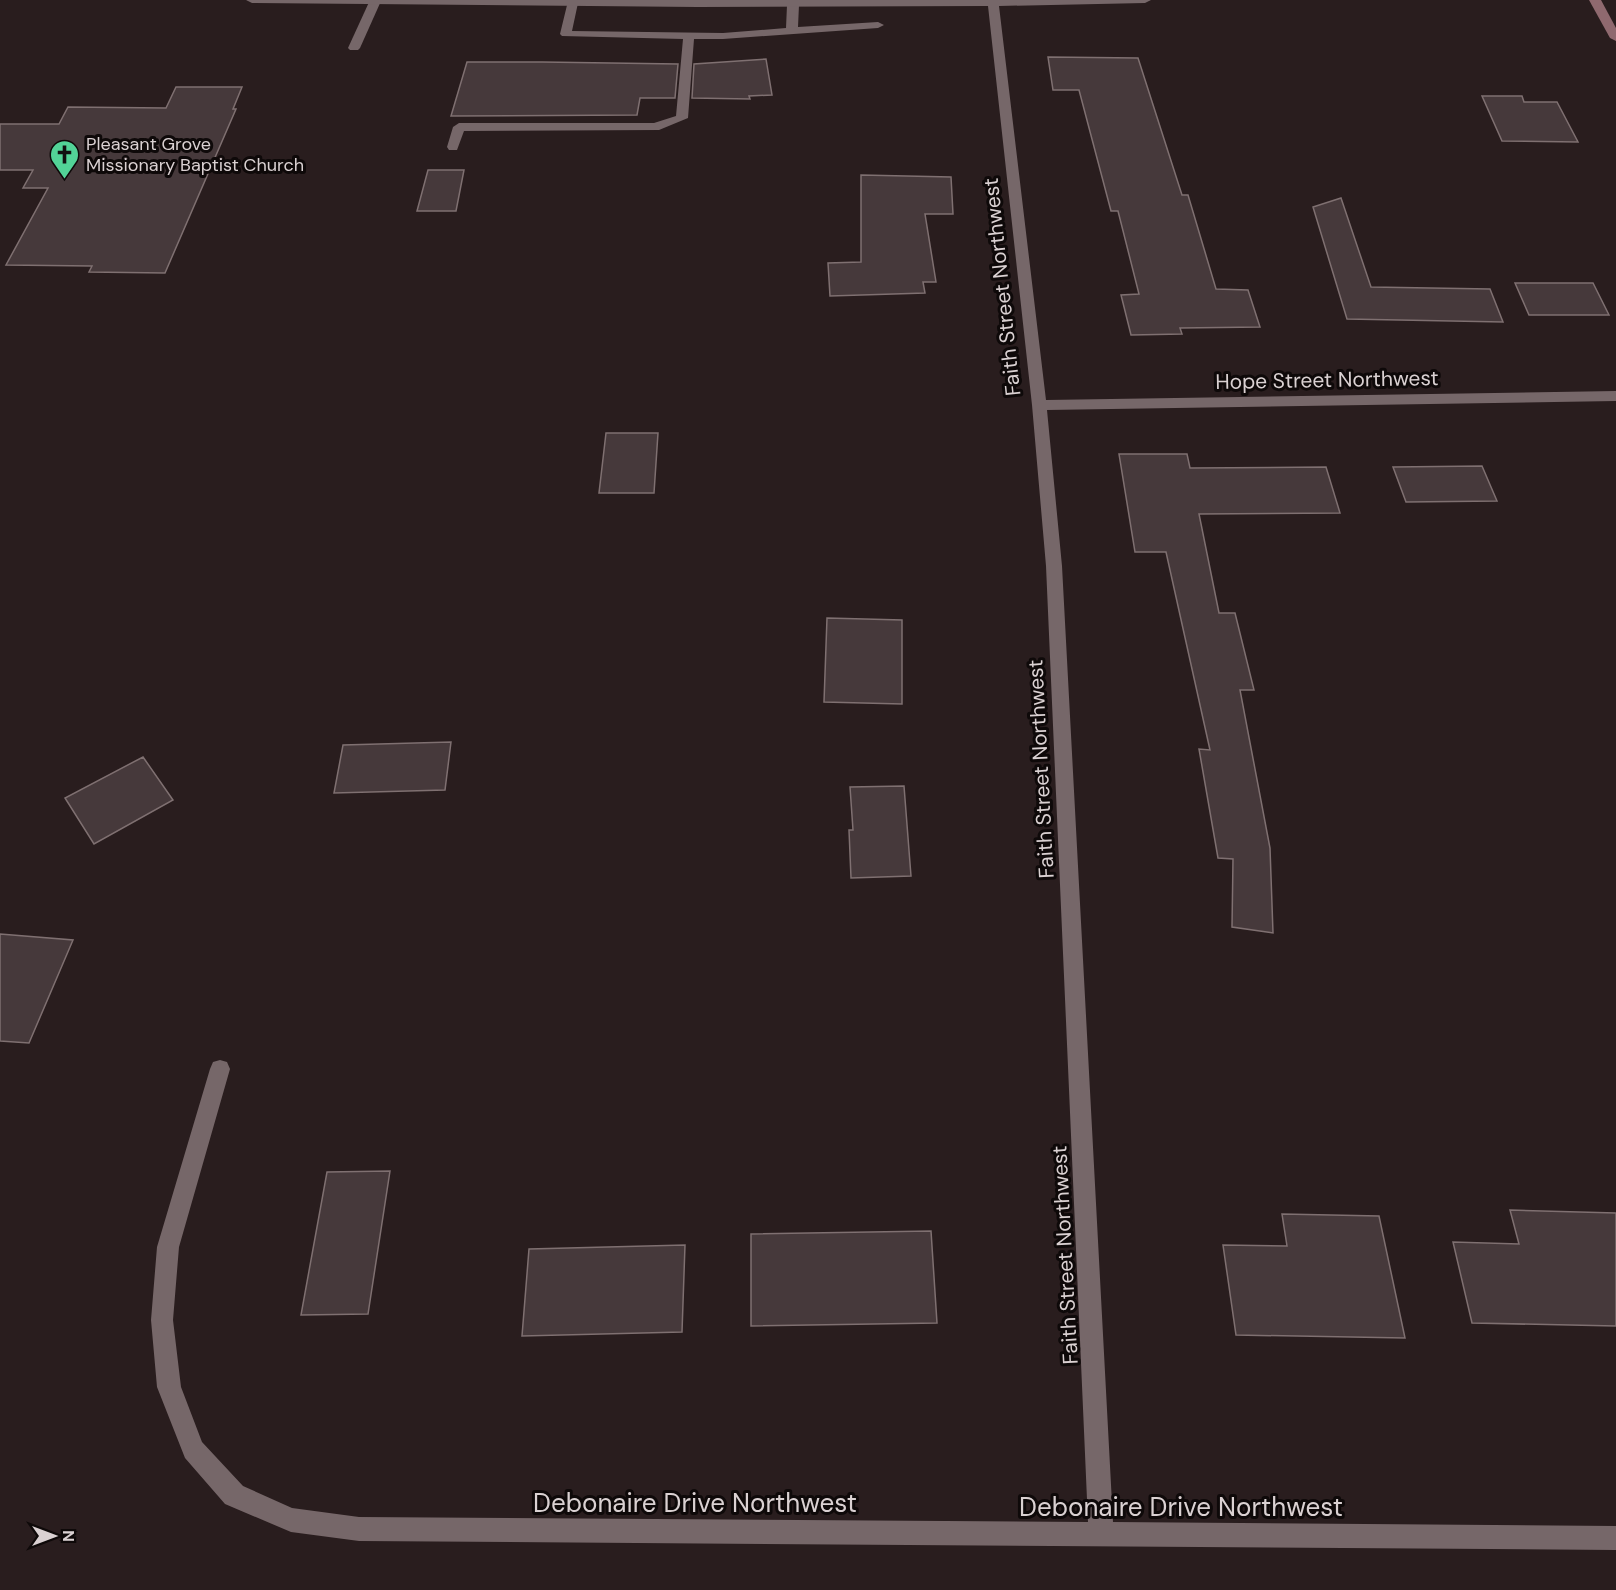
<svg xmlns="http://www.w3.org/2000/svg" width="1616" height="1590" font-family="'DM Sans',sans-serif">
	<rect width="100%" height="100%" fill="#291d1e"/>
	<g fill="#46393b" stroke="#7f7071" stroke-width="1.5">
		<path d="M1048,57L1138,58L1182,195H1188L1216,289L1248,290L1260,327L1180,328L1182,334L1131,335L1121,295L1139,294L1118,211H1111L1079,90H1053Z"/>
		<path d="M766,59L772,95L749,96L750,99L692,98L694,64Z"/>
		<path d="M467,62H542L678,64L675,98H640L637,115L451,116Z"/>
		<path d="M176,87H242L233,109H236L165,273L89,272L92,266L6,265L48,188H23L33,170H0V124H59L68,107L166,108Z"/>
		<path d="M1482,96H1522L1524,102H1557L1578,142L1502,141Z"/>
		<path d="M428,170H464L456,211H417Z"/>
		<path d="M861,175L951,177L953,214H925L936,282H923L925,293L830,296L828,263L861,262Z"/>
		<path d="M1341,198L1371,287L1490,289L1503,322L1347,319L1313,207Z"/>
		<path d="M1515,283H1593L1609,315H1529Z"/>
		<path d="M606,433H658L654,493H599Z"/>
		<path d="M1119,454H1187L1190,468L1326,467L1340,513L1199,514L1219,613H1235L1254,690H1240L1270,848L1273,933L1232,927L1233,859L1218,858L1199,749L1210,750L1166,552H1135Z"/>
		<path d="M1482,466L1497,501L1406,502L1393,467Z"/>
		<path d="M827,618L902,620V704L824,702Z"/>
		<path d="M451,742L445,790L334,793L343,745Z"/>
		<path d="M143,757L173,800L94,844L65,798Z"/>
		<path d="M904,786L911,876L851,878L849,830H853L850,787Z"/>
		<path d="M0,934L73,940L29,1043L0,1041Z"/>
		<path d="M390,1171L368,1314L301,1315L327,1172Z"/>
		<path d="M1510,1210L1616,1213V1326L1472,1323L1453,1242L1519,1244Z"/>
		<path d="M1282,1214L1379,1216L1405,1338L1236,1335L1223,1245L1287,1246Z"/>
		<path d="M931,1231L937,1323L751,1326V1234Z"/>
		<path d="M685,1245L682,1332L522,1336L529,1249Z"/>
	</g>
	<g fill="none" stroke-linecap="round" stroke-linejoin="round">
		<g fill="#766769" fill-rule="evenodd">
			<path d="M370,0L381,1L360,48L358,50H350L348,48Z"/>
			<path d="M568,1H576L578,3L572,31L723,33L786,28L787,5L793,2L799,5L798,27L878,22L884,25L878,28L723,39H694L688,118L659,130L464,131L457,150H449L447,147L453,127L459,123H654L676,116L683,39L562,36L560,34Z"/>
		</g>
		<path fill="#766769" fill-rule="evenodd" d="M246,0H1151L1145,3L999,6L1046,400L1616,391V401L1047,410L1062,566L1113,1522L1616,1526V1550L359,1541L291,1532L225,1504L185,1458L157,1387L151,1320L157,1247L210,1069L213,1062L220,1060L227,1062L230,1069L179,1247L173,1320L181,1387L202,1442L243,1486L292,1508L359,1517L1088,1522L1046,566L1032,405L988,6L698,7L252,3Z"/>
		<path fill="#8f696f" fill-rule="evenodd" d="M1589,0H1601L1616,28V41L1610,38Z"/>
	</g>
	<defs>
		<symbol id="church-pin" viewBox="-11 -11 22 30"><path d="M0 17L-7.5 6A9.5 9.5 0 1 1 7.5 6Z" fill="#52d397" stroke="#0e0909"/><path d="M-1.2-6h2.4v3.5h3.3v2.4h-3.3V6h-2.4V-.1h-3.3v-2.4h3.3Z" fill="#111"/></symbol>
	</defs>
	<g fill-rule="evenodd">
		<use href="#church-pin" x="48" y="138" width="33" height="45"/>
	</g>
	<g text-anchor="middle" dominant-baseline="central" stroke-width="6" stroke-linejoin="round" paint-order="stroke">
		<g font-size="18" fill="#dad1d2" stroke="#0e0909" text-anchor="start">
			<text x="86" y="144">Pleasant Grove<tspan x="86" dy="21">Missionary Baptist Church</tspan></text>
		</g>
		<g font-size="21" fill="#dad1d2" stroke="#0e0909">
			<text transform="translate(1002 287) rotate(-96)">Faith Street Northwest</text>
			<text transform="translate(1327 380) rotate(-1)">Hope Street Northwest</text>
			<text transform="translate(1041 769) rotate(-93)">Faith Street Northwest</text>
			<text transform="translate(1065 1255) rotate(-93)">Faith Street Northwest</text>
		</g>
		<g font-size="26" fill="#dad1d2" stroke="#0e0909">
			<text x="695" y="1503">Debonaire Drive Northwest</text>
			<text x="1181" y="1507">Debonaire Drive Northwest</text>
		</g>
	</g>
	<g transform="translate(54 1536) rotate(90)" stroke="#0e0909" stroke-width="4.5" paint-order="stroke">
	<path d="M0-4.5L10 22L0 15L-10 22Z" fill="#dad1d2"/>
	<text y="-9" font-size="16" font-weight="bold" text-anchor="middle" fill="#dad1d2">N</text>
	</g>
</svg>
